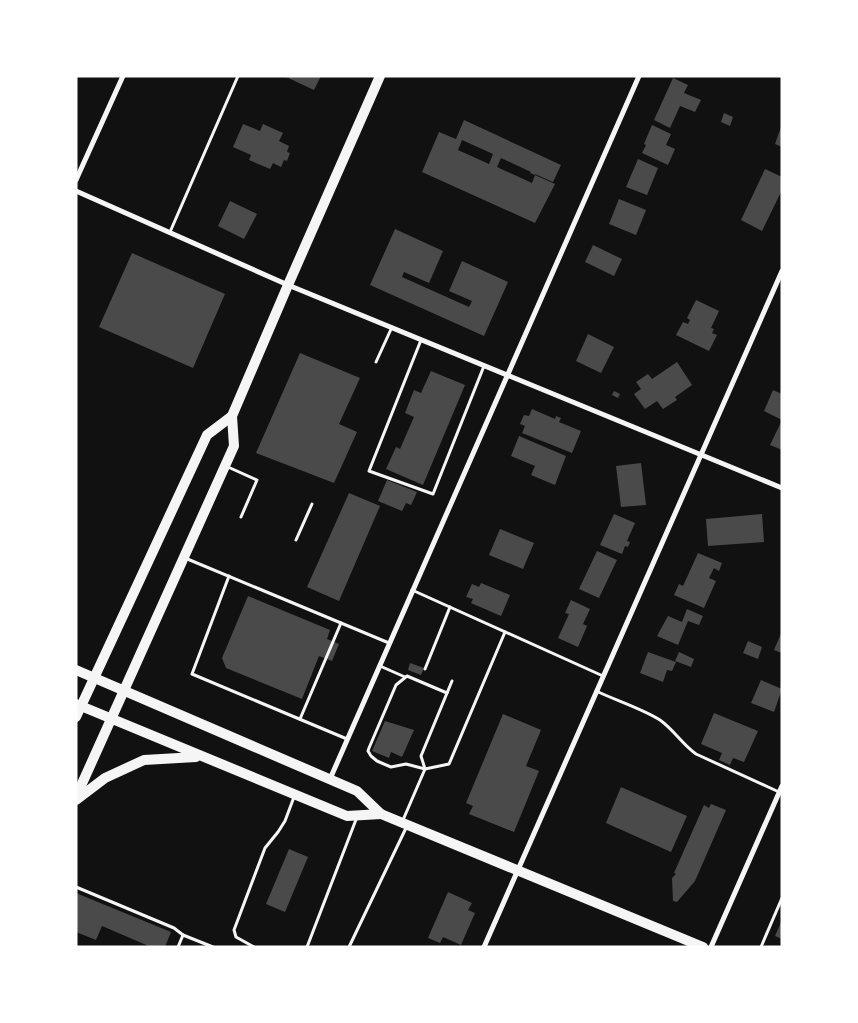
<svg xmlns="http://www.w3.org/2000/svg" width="858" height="1023" font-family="'Sofia Sans Condensed',sans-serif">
	<rect width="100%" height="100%" fill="#111"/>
	<g fill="#4a4a4a" fill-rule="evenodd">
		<path d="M284,76H321L314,90Z"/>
		<path d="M673,78L688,85L684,93L701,100L695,112L680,106L670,128L654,120Z"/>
		<path d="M724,113L733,117L730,126L721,122Z"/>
		<path d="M464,120L561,165L553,182L535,174V175L555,184L535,223L422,172L439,132L456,139ZM462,140L493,154L489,164L458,150ZM501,158L531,172L530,173L535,175L532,183L497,167Z"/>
		<path d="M243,124L260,131L263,124L283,133L279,141L289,146L287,152L290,153L287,161L284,160L281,167L273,163L270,169L249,160L251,155L233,147Z"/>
		<path d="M652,125L671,134L666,145L675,149L668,165L642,153L646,145L644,144Z"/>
		<path d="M781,127H782V147L775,144Z"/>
		<path d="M638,159L658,168L647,195L626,187Z"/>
		<path d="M765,169L782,177V190L762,231L741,220Z"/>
		<path d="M619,199L646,210L636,235L609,224Z"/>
		<path d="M230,201L257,214L244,239L218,226Z"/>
		<path d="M395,229L443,251L429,283L404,272L402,277L469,307L472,301L449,291L462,261L508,282L484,336L370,285Z"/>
		<path d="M593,245L622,259L614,276L585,262Z"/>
		<path d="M132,253L225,294L193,368L99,327Z"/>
		<path d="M696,300L719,311L711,328L714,329L712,333L717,335L709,351L676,335L683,322L688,324L690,320L687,318Z"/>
		<path d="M588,334L614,347L601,373L576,361Z"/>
		<path d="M300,353L360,378L339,424L357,432L334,483L256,453Z"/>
		<path d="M677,362L692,385L675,397L677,400L663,409L657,401L645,409L634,394L641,389L636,382L648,374L652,379Z"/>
		<path d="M431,371L465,385L423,485L386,469L396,447L400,449L414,417L405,413L414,390L421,393Z"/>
		<path d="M773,390L782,394V450L770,445L782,420L764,411Z"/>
		<path d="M614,391L620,394L618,398L612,395Z"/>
		<path d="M532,409L555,419L556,416L561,418L559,422L581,431L572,453L522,433L525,426L520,424L524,415L529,416Z"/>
		<path d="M519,436L566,456L555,485L531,475L535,466L511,456Z"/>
		<path d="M641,463L646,505L621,507L616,466Z"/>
		<path d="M387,480L417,492L411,505L406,503L402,511L378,501Z"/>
		<path d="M349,493L380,506L339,601L307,587Z"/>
		<path d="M614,514L635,523L627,541L630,542L628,547L625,546L622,554L600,545Z"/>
		<path d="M762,514L764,542L708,546L706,519Z"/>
		<path d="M500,529L534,543L523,569L489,555Z"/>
		<path d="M597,551L617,560L599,598L579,589Z"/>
		<path d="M698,553L722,563L719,571L714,568L709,578L716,581L704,608L674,595L679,584L683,586Z"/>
		<path d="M481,583L510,595L501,616L471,603L473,599L466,597L472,584L479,587Z"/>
		<path d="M248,596L330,630L327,639L339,644L332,661L319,656L302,699L226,668L222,658Z"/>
		<path d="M571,600L590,609L583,624L587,626L578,647L558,638L569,614L565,613Z"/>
		<path d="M687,609L703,616L699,625L688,621L678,645L657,636L668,616L682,622Z"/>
		<path d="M782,631V653L774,650Z"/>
		<path d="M748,641L762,647L758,659L743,653Z"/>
		<path d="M648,652L676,662L672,671L667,670L663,682L640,673Z"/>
		<path d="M679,652L694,659L691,667L675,661Z"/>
		<path d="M410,663L424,668L421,675L408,670Z"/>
		<path d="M761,680L782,689L774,712L751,703Z"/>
		<path d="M714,713L758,731L744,762L733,758L730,765L719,760L722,753L701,744Z"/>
		<path d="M503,714L541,730L526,766L539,771L514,832L469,814L473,806L466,803Z"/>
		<path d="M385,721L414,730L402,757L391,752L389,758L372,751Z"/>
		<path d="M621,787L687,816L671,852L606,823Z"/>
		<path d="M711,804L726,810L695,881L677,902L673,901L672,878L676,874L674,873L704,805L709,808Z"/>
		<path d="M289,849L308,857L285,912L266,904Z"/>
		<path d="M448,892L472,903L468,910L475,913L461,945L443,937L440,943L428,938Z"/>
		<path d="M76,893L171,932L165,947H151L102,926L96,940L76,932Z"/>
		<path d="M782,920V939L775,936Z"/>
	</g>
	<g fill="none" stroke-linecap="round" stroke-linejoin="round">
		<g stroke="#f5f5f5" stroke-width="3">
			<path d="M170,232L238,76"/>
			<path d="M421,340L369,471L433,494L484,366"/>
			<path d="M376,362L392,327"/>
			<path d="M228,467L257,480L241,517"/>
			<path d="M296,540L312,504"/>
			<path d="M185,558L389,643"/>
			<path d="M229,576L192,674L347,739"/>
			<path d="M412,590L603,676"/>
			<path d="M380,666L405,677"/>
			<path d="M425,669L450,607"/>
			<path d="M596,691C615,700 643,709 660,720C674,730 682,744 696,754L779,792"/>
			<path d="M447,693L407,676L396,685L369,748L368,751L371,756L377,761L391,767L406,764L425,769L449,764L505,632"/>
			<path d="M300,719L341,623"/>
			<path d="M403,820L425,769L421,756L452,681"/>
			<path d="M76,887L174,928L183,935"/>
			<path d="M178,947L183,935L213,947"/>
			<path d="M254,947L236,937L234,930L265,848L278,832L285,821L294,797"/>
			<path d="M307,947L357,817"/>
			<path d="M349,947L406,828"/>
			<path d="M761,947L782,898"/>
		</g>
		<g stroke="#f5f5f5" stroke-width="5">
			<path d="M76,180L123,76"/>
			<path d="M76,191L288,285L782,488"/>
			<path d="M330,779L639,76"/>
			<path d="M484,947L782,271"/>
			<path d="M711,947L782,786"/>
		</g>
		<g stroke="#f5f5f5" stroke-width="10">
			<path d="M76,670L357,791L381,814L703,947"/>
			<path d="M76,704L347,816L381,814"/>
			<path d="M76,717L207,435L232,416"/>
			<path d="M76,797L234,446L232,416L288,285L380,76"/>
			<path d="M76,800L105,778L144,760L196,757"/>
		</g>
	</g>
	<rect width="858" height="1023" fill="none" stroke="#ffffff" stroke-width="155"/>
</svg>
